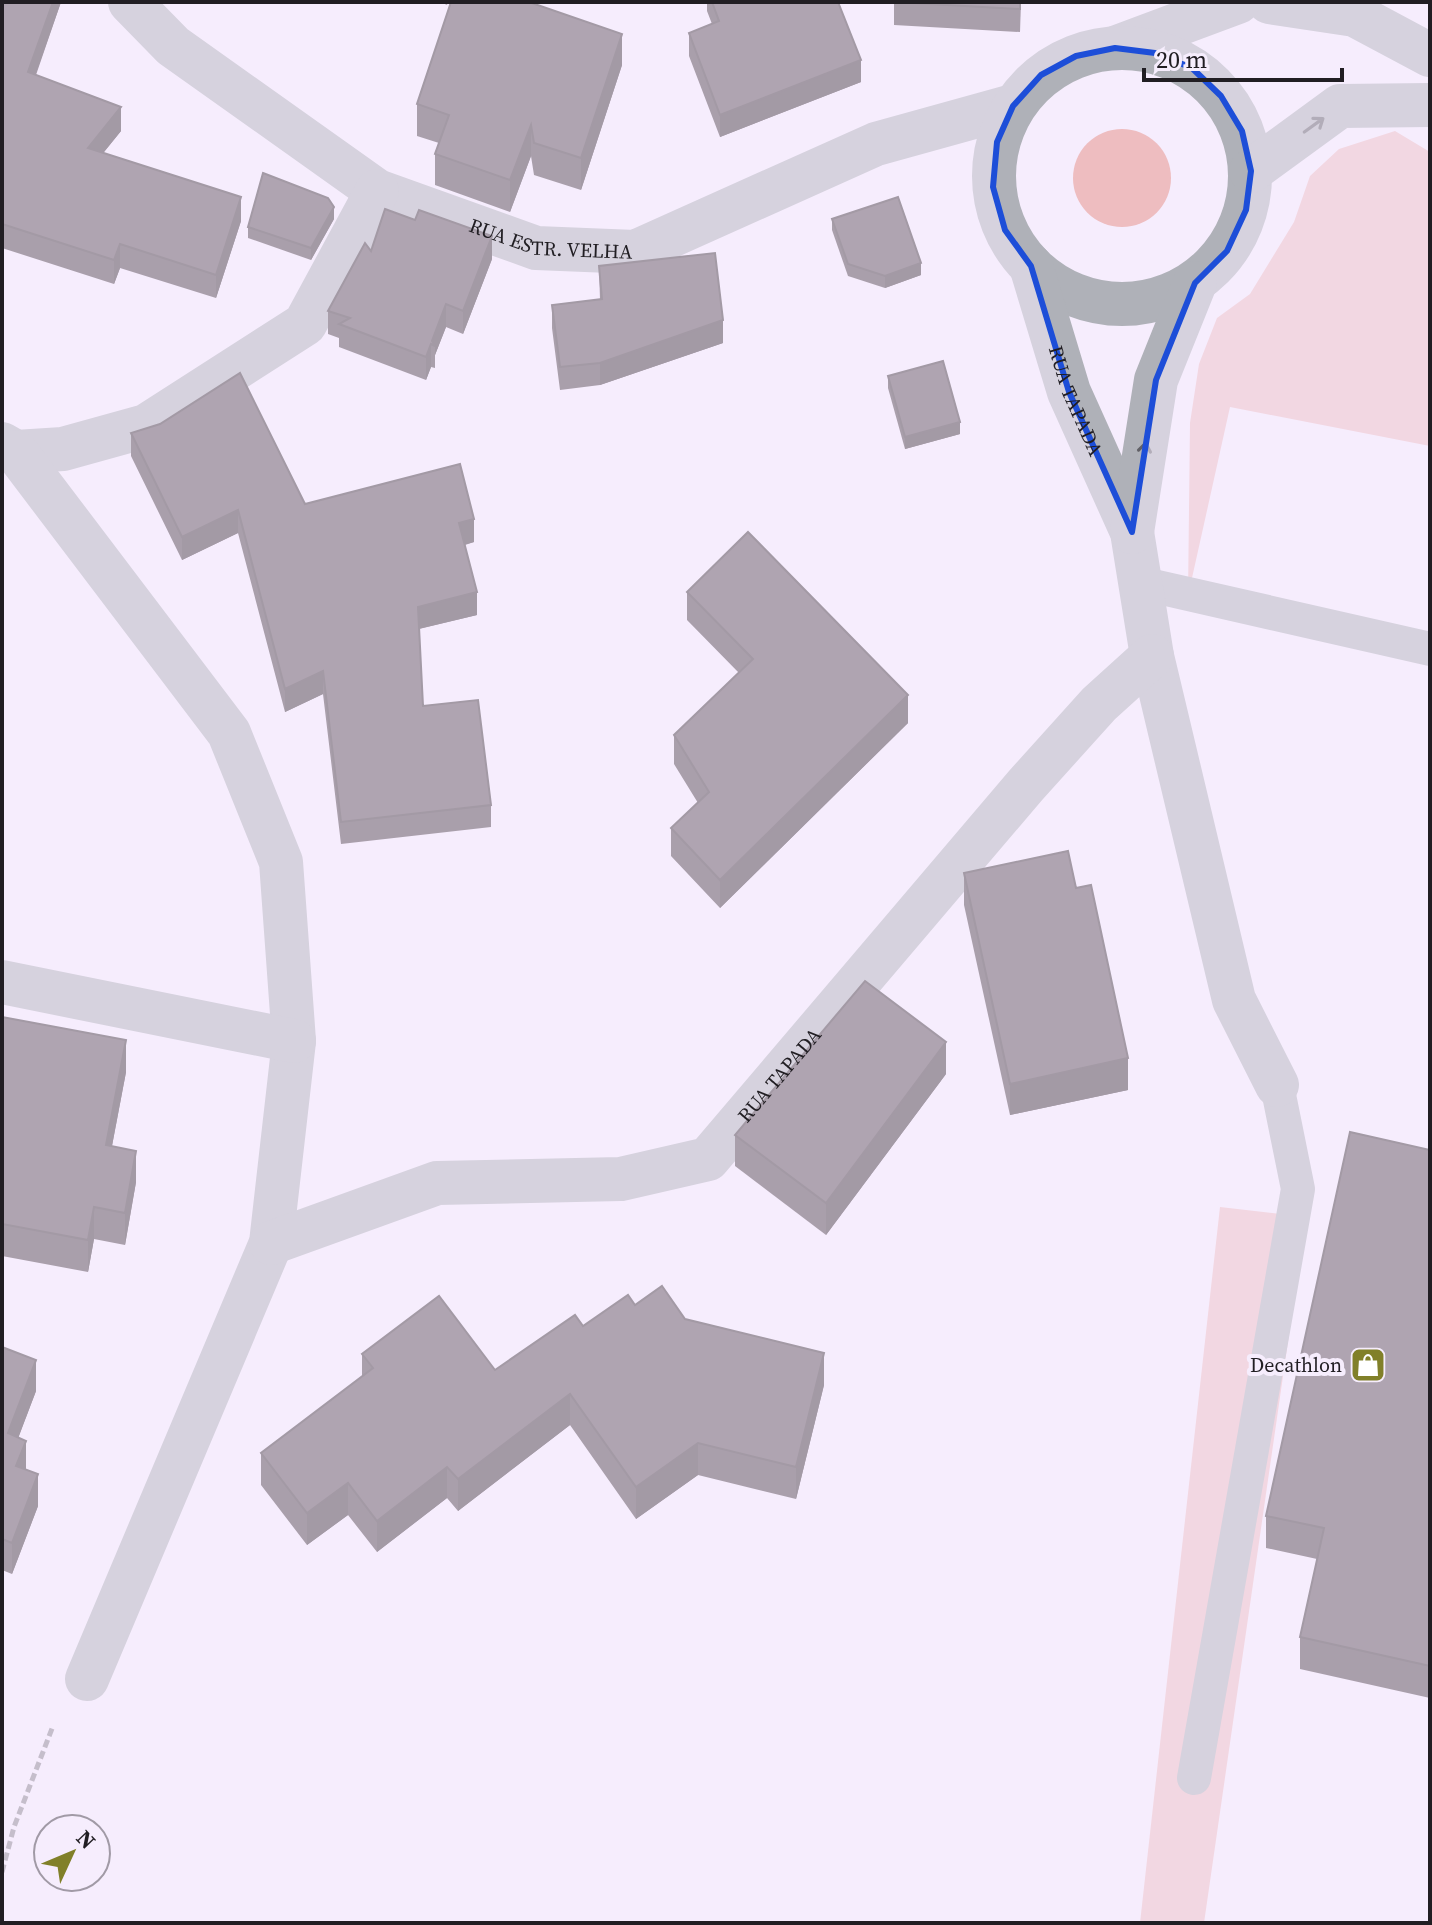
<svg xmlns="http://www.w3.org/2000/svg" width="1432" height="1925" font-family="'Source Serif 4',serif">
	<rect width="100%" height="100%" fill="#f6edfd"/>
	<g fill="#eebdc0">
		<circle cx="1122" cy="178" r="49"/>
		<path d="M1395,131L1430,152V446L1230,407L1188,596L1190,423L1199,364L1217,318L1250,294L1294,222L1310,176L1339,149Z"/>
		<path d="M1220,1207L1306,1217L1204,1923H1140Z"/>
	</g>
	<g fill="none" stroke-linecap="round" stroke-linejoin="round">
		<path stroke="#8b858f" stroke-width="5" stroke-dasharray="8 4" stroke-linecap="butt" d="M2,1872L14,1827L53,1726"/>
		<g stroke="#afb1b8" stroke-width="34">
			<path d="M1140,583L1430,649"/>
			<path d="M1194,1778L1298,1189L1277,1085"/>
		</g>
		<g stroke="#afb1b8" stroke-width="44">
			<path id="s1" d="M130,2L173,46L377,191L536,248L635,252L876,144L1013,106"/>
			<path d="M1269,2L1355,15L1430,55"/>
			<path d="M1117,47L1238,2"/>
			<circle cx="1122" cy="176" r="128"/>
			<path d="M1251,171L1340,106L1430,105"/>
			<path id="s2" d="M1031,266L1069,392L1132,532L1152,656L1234,1000L1277,1085"/>
			<path d="M2,444L16,452L63,449L146,426L305,324L377,191"/>
			<path d="M16,452L229,733L281,862L294,1041L271,1243L87,1679"/>
			<path d="M1132,532L1156,380L1195,283"/>
			<path d="M2,982L294,1041"/>
			<path id="s3" d="M271,1243L437,1183L621,1179L708,1159L1026,785L1099,704L1152,656"/>
		</g>
	</g>
	<g fill="#4d4148">
		<path d="M2,2H61L36,75L121,131L103,153L241,221L216,298L120,268L114,284L2,248Z"/>
		<path d="M444,2H529L622,65L581,190L534,175L531,156L510,212L435,185V154L439,143L417,136V104L451,2L446,5Z"/>
		<path d="M707,2H838L861,82L720,137L689,56V33L712,24L707,11Z"/>
		<path d="M894,2H1021L1020,32L894,25Z"/>
		<path d="M334,219L311,260L248,238V227Z"/>
		<path d="M832,219L921,275L885,288L848,276L832,230Z"/>
		<path d="M492,259L463,334L446,327L435,355V368L431,367L426,380L339,347V338L328,334V311Z"/>
		<path d="M599,266L723,343L600,385L560,390L552,328V305L600,300Z"/>
		<path d="M888,376L960,434L905,449L888,388Z"/>
		<path d="M131,433L305,504L474,542L465,545L477,615L419,629L423,706L491,805V827L341,844L323,694L285,712L238,533L182,560L131,456Z"/>
		<path d="M687,592L908,723L720,908L671,856V828L698,803L674,764V735L739,673L687,620Z"/>
		<path d="M964,873L1076,888L1128,1090L1010,1115L964,905Z"/>
		<path d="M2,1017L126,1072L112,1146L136,1182L125,1245L94,1239L88,1272L2,1256Z"/>
		<path d="M946,1074L826,1235L735,1166V1135Z"/>
		<path d="M1430,1150V1698L1300,1669V1637L1317,1559L1266,1548V1516Z"/>
		<path d="M635,1305L685,1319L824,1385L796,1499L698,1475L636,1519L570,1425L458,1511L447,1498L377,1552L348,1515L307,1545L261,1485V1453L362,1377V1354L495,1370L583,1326Z"/>
		<path d="M2,1347L36,1391L18,1438L26,1470L38,1506L12,1574L2,1570Z"/>
	</g>
	<g fill="#3f353b">
		<path d="M53,2H61L28,96V72Z"/>
		<path d="M622,34V65L581,190V158Z"/>
		<path d="M861,60V82L720,137V115Z"/>
		<path d="M121,107V131L88,172V148Z"/>
		<path d="M531,125V156L510,212V180Z"/>
		<path d="M241,197V221L216,298V275Z"/>
		<path d="M334,207V219L311,260V248Z"/>
		<path d="M492,236V259L463,334V311Z"/>
		<path d="M120,244V268L114,284V260Z"/>
		<path d="M921,263V275L885,288V276Z"/>
		<path d="M446,304V327L435,355V346L432,341Z"/>
		<path d="M723,320V343L600,385V363Z"/>
		<path d="M431,344V367L426,380V357Z"/>
		<path d="M960,422V434L905,449V437Z"/>
		<path d="M238,510V533L182,560V537Z"/>
		<path d="M474,519V542L459,546V523Z"/>
		<path d="M477,592V615L418,629V607Z"/>
		<path d="M323,671V694L285,712V689Z"/>
		<path d="M908,695V723L720,908V880Z"/>
		<path d="M126,1040V1072L106,1177V1145Z"/>
		<path d="M946,1042V1074L826,1235V1203Z"/>
		<path d="M1128,1058V1090L1010,1115V1084Z"/>
		<path d="M136,1151V1182L125,1245V1213Z"/>
		<path d="M94,1207V1239L88,1272V1240Z"/>
		<path d="M824,1353V1385L796,1499V1467Z"/>
		<path d="M36,1360V1391L8,1465V1433Z"/>
		<path d="M570,1394V1425L458,1511V1479Z"/>
		<path d="M26,1441V1473L16,1466Z"/>
		<path d="M698,1443V1475L636,1519V1487Z"/>
		<path d="M447,1467V1498L377,1552V1521Z"/>
		<path d="M38,1474V1506L12,1574V1543Z"/>
		<path d="M348,1483V1515L307,1545V1513Z"/>
	</g>
	<g fill="#5a4c54" stroke="#3f353b" stroke-width="2">
		<path d="M2,2H53L28,72L121,107L88,148L241,197L216,275L120,244L114,260L2,224Z"/>
		<path d="M451,2H529L622,34L581,158L534,143L531,125L510,180L435,154L449,115L417,104Z"/>
		<path d="M712,2H838L861,60L720,115L689,33L719,21Z"/>
		<path d="M894,2H1020V9Z"/>
		<path d="M263,173L328,198L334,207L311,248L248,227Z"/>
		<path d="M898,197L921,263L885,276L848,264L832,219Z"/>
		<path d="M385,209L415,220L419,210L492,236L463,311L446,304L432,341L435,346L431,344L426,357L339,324L350,318L328,311L365,243L371,251Z"/>
		<path d="M715,253L723,320L600,363L560,367L552,305L602,299L599,266Z"/>
		<path d="M943,361L960,422L905,437L888,376Z"/>
		<path d="M240,373L305,504L460,464L474,519L459,523L477,592L418,607L423,706L478,700L491,805L341,822L323,671L285,689L238,510L182,537L131,433L160,424Z"/>
		<path d="M748,532L908,695L720,880L671,828L709,792L674,735L753,659L687,592Z"/>
		<path d="M1068,851L1076,888L1091,885L1128,1058L1010,1084L964,873Z"/>
		<path d="M865,981L946,1042L826,1203L735,1135Z"/>
		<path d="M2,1017L126,1040L106,1145L136,1151L125,1213L94,1207L88,1240L2,1224Z"/>
		<path d="M1350,1132L1430,1150V1666L1300,1637L1324,1528L1266,1516Z"/>
		<path d="M662,1286L685,1319L824,1353L796,1467L698,1443L636,1487L570,1394L458,1479L447,1467L377,1521L348,1483L307,1513L261,1453L373,1368L362,1354L439,1296L495,1370L575,1315L583,1326L628,1295L635,1305Z"/>
		<path d="M2,1347L36,1360L8,1433L26,1441L16,1466L38,1474L12,1543L2,1539Z"/>
	</g>
	<defs><path id="oneway-shaft" d="M-6 0H5M1.5-3L5.5 0L1.5 3" fill="none" stroke-width="1.6" stroke-linecap="round" stroke-linejoin="round" transform="scale(2)"/></defs>
	<g stroke="#616066">
		<use href="#oneway-shaft" transform="translate(1314 125) rotate(-36)"/>
		<use href="#oneway-shaft" transform="translate(1144 454) rotate(-81)"/>
	</g>
	<path d="M0 0H1432V1925H0ZM1115,48L1155,53L1192,68L1221,96L1242,131L1251,171L1246,210L1227,251L1195,283L1156,380L1132,532L1069,392L1031,266L1005,230L993,187L997,142L1013,106L1041,75L1076,56Z" fill="#f6edfd" fill-opacity=".55" fill-rule="evenodd"/>
	<path fill="none" stroke="#1d4ed8" stroke-width="6" stroke-linejoin="round" d="M1115,48L1155,53L1192,68L1221,96L1242,131L1251,171L1246,210L1227,251L1195,283L1156,380L1132,532L1069,392L1031,266L1005,230L993,187L997,142L1013,106L1041,75L1076,56Z"/>
	<defs>
		<symbol id="shop-square" viewBox="-11 -11 22 22"><rect x="-9" y="-9" width="18" height="18" rx="4" fill="#818029" stroke="#f6edfd"/><path d="M-5-2.5h2.3a2.7 3.5 0 0 1 5.4 0H5L5.5 6h-11ZM-1.5-2.5h3a1.5 2.3 0 0 0-3 0Z" fill="#fff"/></symbol>
	</defs>
	<g fill-rule="evenodd">
		<use href="#shop-square" x="1348" y="1345" width="40" height="40"/>
	</g>
	<g text-anchor="middle" dominant-baseline="central" stroke-width="8" stroke-linejoin="round" paint-order="stroke">
		<g font-size="20" fill="#211e23" stroke="#f6edfd">
			<text stroke="none"><textPath href="#s1" startOffset="494">RUA ESTR. VELHA</textPath></text>
			<text stroke="none"><textPath href="#s2" startOffset="142">RUA TAPADA</textPath></text>
			<text stroke="none"><textPath href="#s3" startOffset="560">RUA TAPADA</textPath></text>
		</g>
		<g font-size="20" fill="#211e23" stroke="#f6edfd" text-anchor="end">
			<text x="1342" y="1365">Decathlon</text>
		</g>
	</g>
	<rect width="1432" height="1925" fill="none" stroke="#211e23" stroke-width="8"/>
	<g transform="translate(72 1853) rotate(46)"><circle r="38" fill="#f6edfd" stroke="#a19aa6" stroke-width="2"/>
	<path d="M0-6L14 30L0 20L-14 30Z" fill="#818029"/>
	<text y="-12" font-size="22" font-weight="bold" text-anchor="middle" fill="#211e23">N</text>
	</g>
	<path d="M1144 68v12h198v-12" fill="none" stroke="#211e23" stroke-width="4"/>
	<text x="1156" y="68" font-size="24" fill="#211e23" stroke="#f6edfd" stroke-width="6" paint-order="stroke">20 m</text>
</svg>
